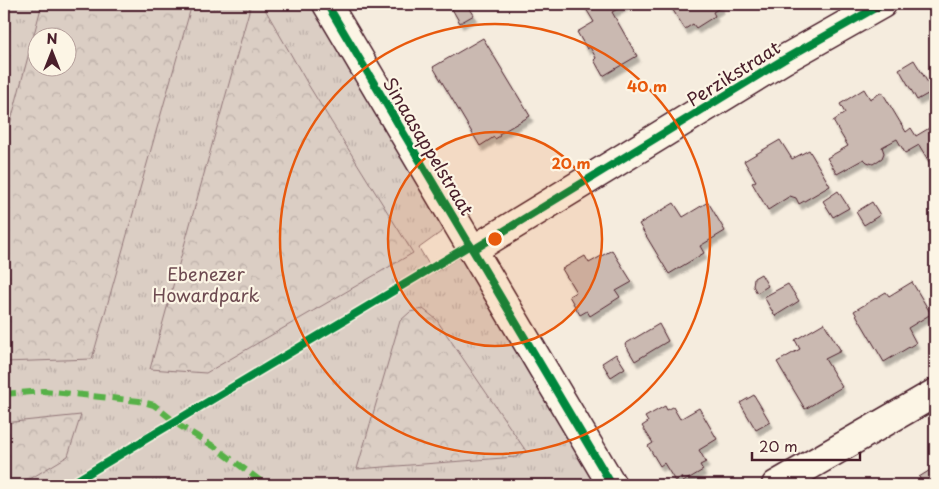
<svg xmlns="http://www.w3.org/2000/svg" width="939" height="489" font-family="'Playpen Sans',sans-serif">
	<defs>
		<pattern id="grass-tufts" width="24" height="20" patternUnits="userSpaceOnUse" patternTransform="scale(1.25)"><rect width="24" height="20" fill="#dbcec4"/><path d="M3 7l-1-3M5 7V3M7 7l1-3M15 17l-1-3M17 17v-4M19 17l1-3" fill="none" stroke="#bdb0a9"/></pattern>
		<pattern id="forest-crowns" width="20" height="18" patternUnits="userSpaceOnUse" patternTransform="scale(1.25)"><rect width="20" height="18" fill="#dbcec4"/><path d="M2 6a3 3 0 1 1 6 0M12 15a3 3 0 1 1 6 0" fill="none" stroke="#bdb0a9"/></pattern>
		<filter id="shadow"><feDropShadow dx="3" dy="5.5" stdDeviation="1" flood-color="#0004"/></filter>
	</defs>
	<rect width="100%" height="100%" fill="#f5ecde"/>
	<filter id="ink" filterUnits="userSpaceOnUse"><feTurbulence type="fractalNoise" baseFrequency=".02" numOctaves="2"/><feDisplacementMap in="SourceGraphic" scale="10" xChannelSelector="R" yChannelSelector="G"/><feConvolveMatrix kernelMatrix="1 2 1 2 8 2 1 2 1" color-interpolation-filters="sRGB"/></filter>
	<g filter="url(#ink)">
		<path fill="url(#grass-tufts)" stroke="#927678" fill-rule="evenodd" d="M4,4H311L444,230L419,248L434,273L460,257L595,485H4ZM38,38H68V68H38Z"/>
		<g fill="url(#forest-crowns)" stroke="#927678" fill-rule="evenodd">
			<path d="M42,4H192L92,359L4,362V147ZM38,38H68V68H38Z"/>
			<path d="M251,4H262L309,86L413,253L206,373L150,369Z"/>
			<path d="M423,309L436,319L526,451L516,457L357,469L400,321L410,312Z"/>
			<path d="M81,415L68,456L20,485H4V423Z"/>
		</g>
		<g fill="#cab9b1" stroke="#4a1f2b" filter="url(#shadow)">
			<path d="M460,4H467L474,15L460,23L452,9Z"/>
			<path d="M583,4H627L612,12L637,56L603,76L594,60L596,58L590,47L587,49L577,32L594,22Z"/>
			<path d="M669,4H719L721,7L713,12L715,16L696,28L693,24L685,29Z"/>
			<path d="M483,38L530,116L499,134L500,136L495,139L494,137L480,146L433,67Z"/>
			<path d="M914,60L933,91L917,100L899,69Z"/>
			<path d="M864,89L870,99L882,92L906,132L911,128L916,136L931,127L935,135V162L931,165L919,145L905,153L897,139L882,147L884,153L882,158L873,164L867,162L864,159L837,174L827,158L848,146L833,121L845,113L840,104Z"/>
			<path d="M780,140L792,159L809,150L830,186L799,204L796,198L790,196L768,210L752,183L756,181L744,161Z"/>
			<path d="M838,191L849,208L833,217L823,201Z"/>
			<path d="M708,202L725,231L700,246L704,253L669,274L639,224L674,203L683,217Z"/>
			<path d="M872,202L880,215L864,225L856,212Z"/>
			<path d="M612,250L632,282L616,291L620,297L590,316L587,311L580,315L569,296L576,292L562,269L585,256L589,263Z"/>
			<path d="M761,274L768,286L757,293L753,286L754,278Z"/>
			<path d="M912,282L931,314L908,328L916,343L884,362L854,311L886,292L889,296Z"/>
			<path d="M788,284L799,301L775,316L764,297Z"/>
			<path d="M824,323L841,351L825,359L842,387L805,409L777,362L800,349L795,340Z"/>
			<path d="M659,324L668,341L635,361L625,344Z"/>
			<path d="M616,354L625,368L611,377L602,363Z"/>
			<path d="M754,395L770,422L756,430L740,403Z"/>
			<path d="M665,406L667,410L673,407L680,419L699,408L717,439L699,450L706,462L700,465L703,470L683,482L681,477L675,481L664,463L660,466L648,446L653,443L642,426L648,422L645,417Z"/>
			<path d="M935,467V485H924L919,477Z"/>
		</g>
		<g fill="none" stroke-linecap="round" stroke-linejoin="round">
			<defs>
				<g id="street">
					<path d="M327,4L612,485"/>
					<path d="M473,250L783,60L882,4"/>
					<path d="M776,485L935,393"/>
				</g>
			</defs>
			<use href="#street" stroke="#4a1f2b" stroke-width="31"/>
			<use href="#street" stroke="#fcf5e5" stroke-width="28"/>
			<g stroke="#57b146" stroke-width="6" stroke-dasharray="12 6" stroke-linecap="butt">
				<path d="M4,394L44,391L139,401L154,405L180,426L215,447L266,485"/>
				<path d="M596,485L610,482"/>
			</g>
			<defs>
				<g id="cycleway">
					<path d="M327,4L612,485"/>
					<path d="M473,250L783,60L882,4"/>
					<path d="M69,485L470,245"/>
				</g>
			</defs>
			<use href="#cycleway" stroke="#fcf5e5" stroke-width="11"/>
			<use href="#cycleway" stroke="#00873e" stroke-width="8"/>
		</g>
	</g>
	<circle cx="495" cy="239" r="107" fill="#e8590c" fill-opacity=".12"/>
	<g fill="none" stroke="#e8590c" stroke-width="2.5">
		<circle cx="495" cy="239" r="107"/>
		<circle cx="495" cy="239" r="215"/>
	</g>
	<g text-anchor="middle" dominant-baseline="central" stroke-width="4.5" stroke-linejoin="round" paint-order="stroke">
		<g font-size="18" fill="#4a1f2b" stroke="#fcf5e5">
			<text transform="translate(733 73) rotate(-32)">Perzikstraat</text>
			<text transform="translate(429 146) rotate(59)">Sinaasappelstraat</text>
		</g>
		<g font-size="18" fill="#6e4b51" stroke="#fcf5e5">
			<text x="206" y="273">Ebenezer<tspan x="206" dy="21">Howardpark</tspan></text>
		</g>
	</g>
	<circle cx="495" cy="239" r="8" fill="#e8590c" stroke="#fcf5e5" stroke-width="2.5"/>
	<g font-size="15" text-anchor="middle" font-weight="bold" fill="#e8590c" stroke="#fcf5e5" stroke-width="4.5" stroke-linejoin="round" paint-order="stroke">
		<text x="647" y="92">40 m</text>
		<text x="571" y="169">20 m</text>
	</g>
	<rect width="939" height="489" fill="none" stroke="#fcf5e5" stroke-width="20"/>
	<rect x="10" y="10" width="919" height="469" fill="none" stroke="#4a1f2b" stroke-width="2" filter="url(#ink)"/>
	<g transform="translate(52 52)"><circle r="24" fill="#fcf5e5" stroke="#b59f9b"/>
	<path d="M0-4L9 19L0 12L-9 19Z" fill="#4a1f2b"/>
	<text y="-8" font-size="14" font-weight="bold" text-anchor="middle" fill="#4a1f2b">N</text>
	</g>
	<path d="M752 452v8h108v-8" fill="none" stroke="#4a1f2b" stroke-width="2.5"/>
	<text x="759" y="452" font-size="15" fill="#4a1f2b" stroke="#fcf5e5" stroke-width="4" paint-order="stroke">20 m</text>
</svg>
